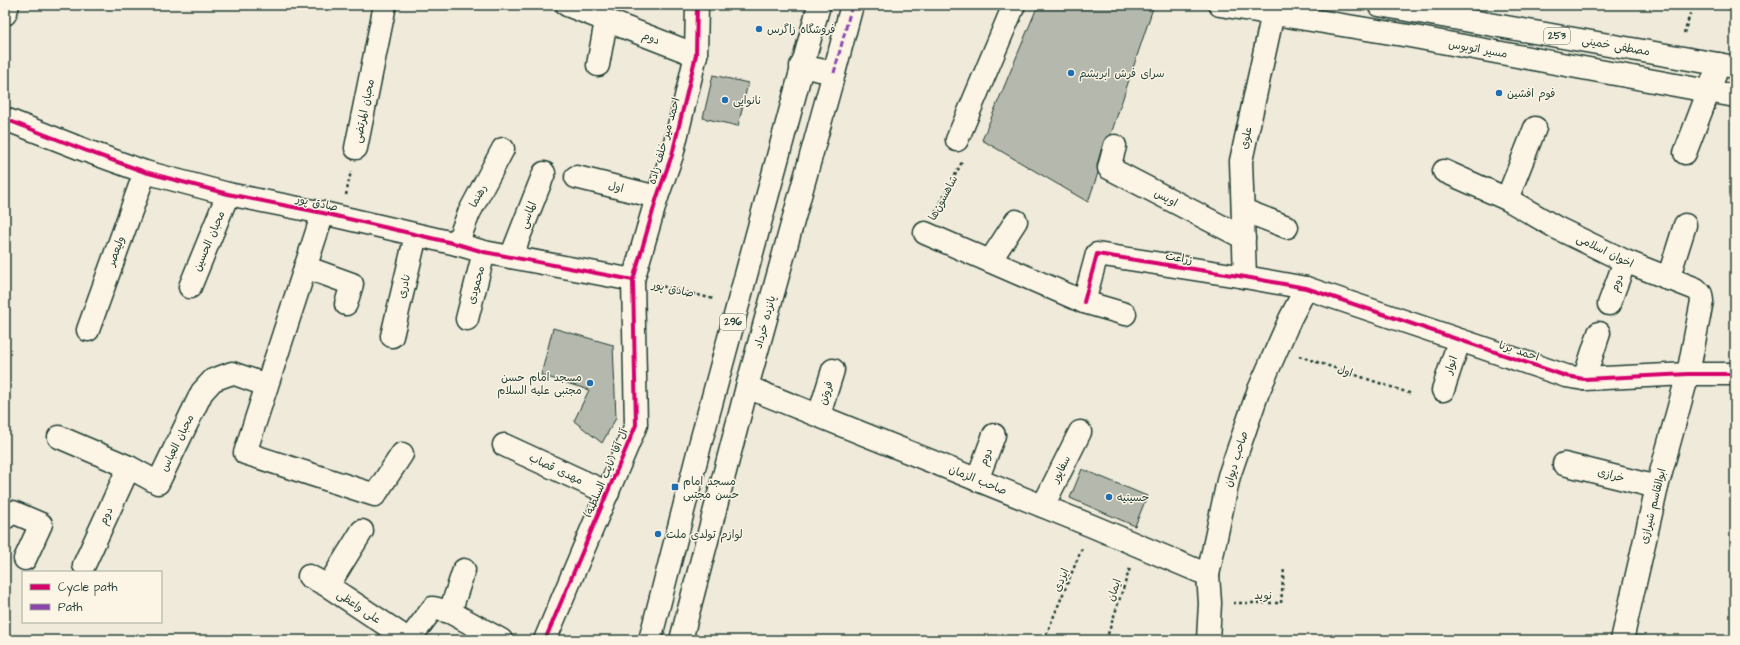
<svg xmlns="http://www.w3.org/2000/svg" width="1740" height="645" font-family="'Architects Daughter','Playpen Sans Arabic',sans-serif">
	<defs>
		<pattern id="grass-tufts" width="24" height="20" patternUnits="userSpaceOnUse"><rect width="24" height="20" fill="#cccdbf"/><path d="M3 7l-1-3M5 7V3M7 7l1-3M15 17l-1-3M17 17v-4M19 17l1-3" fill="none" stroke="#afb1a5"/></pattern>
	</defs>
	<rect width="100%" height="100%" fill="#efeada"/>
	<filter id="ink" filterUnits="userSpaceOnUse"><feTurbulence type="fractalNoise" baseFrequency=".025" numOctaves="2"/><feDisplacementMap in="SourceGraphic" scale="8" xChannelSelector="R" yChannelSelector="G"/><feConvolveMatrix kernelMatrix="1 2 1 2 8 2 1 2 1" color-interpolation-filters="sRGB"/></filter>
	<g filter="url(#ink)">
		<path fill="url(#grass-tufts)" stroke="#76857a" d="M1633,634L1663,640H1632Z"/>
		<g fill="#b5b9ad" stroke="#1f3d34">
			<path d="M1038,5H1154L1111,134L1106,137L1103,143L1097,165L1098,173L1088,202L982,140Z"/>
			<path d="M713,75L748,83L738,126L703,118Z"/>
			<path d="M553,328L613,345L616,418L602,443L574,421L589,390L541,375Z"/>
			<path d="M1082,469L1147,496L1135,526L1070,498Z"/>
		</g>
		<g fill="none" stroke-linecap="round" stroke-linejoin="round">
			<defs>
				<g id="minor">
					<path d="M567,5L696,55"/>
					<path d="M1220,5L1409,36L1735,96"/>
					<path d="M5,14L8,5"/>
					<path d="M598,65L606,21"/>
					<path d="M834,73L852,5"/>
					<path d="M5,119L87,151L145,172L228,194L323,213L457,244L484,252L633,280"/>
					<path d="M957,140L1014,5"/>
					<path d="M1115,146L1109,168L1244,238"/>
					<path d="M356,148L385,5"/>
					<path d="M1685,153L1719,64"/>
					<path d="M1444,171L1507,199L1557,228L1625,261L1696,289L1701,294L1702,301L1688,374L1657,487L1622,640"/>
					<path d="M576,177L657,197"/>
					<path d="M1507,199L1535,128"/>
					<path d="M1243,210L1287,227"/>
					<path d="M323,213L245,453L375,495L402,454"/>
					<path d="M925,233L1084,302L1125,314"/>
					<path d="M457,244L469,213L503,149"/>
					<path d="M511,257L544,173"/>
					<path d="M990,261L1016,221"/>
					<path d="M305,267L352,284L346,304"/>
					<path d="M1245,277L1241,161L1273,13L1281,5"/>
					<path d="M1668,279L1685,225"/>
					<path d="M190,287L228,194"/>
					<path d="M1084,302L1097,254L1245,277L1306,288L1566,376L1584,379L1688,374H1735"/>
					<path d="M1609,304L1625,261"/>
					<path d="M467,319L484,252"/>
					<path d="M88,330L145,172"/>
					<path d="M392,336L416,235"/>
					<path d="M1584,379L1599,333"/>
					<path d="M747,387L1092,526L1208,575"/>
					<path d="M1443,390L1459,341"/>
					<path d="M819,415L833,370"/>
					<path d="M59,437L129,467L158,483L202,392L213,380L232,373L266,385"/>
					<path d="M504,445L608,493"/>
					<path d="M1564,464L1657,487"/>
					<path d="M977,480L994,435"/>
					<path d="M1043,506L1080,432"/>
					<path d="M5,518L13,512L41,524L25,559"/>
					<path d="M84,565L129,467"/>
					<path d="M309,576L328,586L409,640L433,608L450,612L501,640"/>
					<path d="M328,586L362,531"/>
					<path d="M450,612L464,570"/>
					<path d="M545,640L636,425L633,280L657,197L672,155L696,55L697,5"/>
					<path d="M1208,640L1210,603L1208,575L1229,476L1258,392L1290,319L1306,288"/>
				</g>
				<g id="major">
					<path d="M1379,5L1735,67"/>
					<path d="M650,640L700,445L819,5"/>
					<path d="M681,640L747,387L834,73L801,66"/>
				</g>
			</defs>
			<use href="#minor" stroke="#1f3d34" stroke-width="25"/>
			<use href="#major" stroke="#1f3d34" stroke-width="25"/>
			<g stroke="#1f3d34" stroke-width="2.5" stroke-dasharray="3 3" stroke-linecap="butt">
				<path d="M1684,33L1693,5"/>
				<path d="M346,195L351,171"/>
				<path d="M935,213L962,162"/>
				<path d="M657,285L714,299"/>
				<path d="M1299,356L1412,394"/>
				<path d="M1233,603H1281L1284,568"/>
				<path d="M1044,640L1082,548"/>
				<path d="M1106,640L1130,568"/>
			</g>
			<use href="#minor" stroke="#fcf5e5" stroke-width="22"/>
			<use href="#major" stroke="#fcf5e5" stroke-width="22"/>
			<path stroke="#8e44ad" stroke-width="3" stroke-dasharray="6 3" stroke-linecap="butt" d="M834,73L852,5"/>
			<defs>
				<g id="cycleway">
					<path d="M5,119L87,151L145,172L228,194L323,213L457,244L484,252L633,280"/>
					<path d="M1084,302L1097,254L1245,277L1306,288L1566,376L1584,379L1688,374H1735"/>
					<path d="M545,640L636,425L633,280L657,197L672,155L696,55L697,5"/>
				</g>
			</defs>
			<use href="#cycleway" stroke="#fcf5e5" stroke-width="6"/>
			<use href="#cycleway" stroke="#d6006c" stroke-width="4"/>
		</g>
	</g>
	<g fill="#1f6fb2" stroke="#fcf5e5" stroke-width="1.5">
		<circle cx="759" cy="29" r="4"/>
		<circle cx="1071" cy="73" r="4"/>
		<circle cx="1499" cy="93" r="4"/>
		<circle cx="725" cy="100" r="4"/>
		<circle cx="590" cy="383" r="4"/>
		<rect x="671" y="483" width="8" height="8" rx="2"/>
		<circle cx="1109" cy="497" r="4"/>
		<circle cx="658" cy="534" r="4"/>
	</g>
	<g text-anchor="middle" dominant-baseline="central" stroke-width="3" stroke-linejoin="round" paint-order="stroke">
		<g fill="#fcf5e5" stroke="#617469" stroke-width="1">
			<rect x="1544" y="28" width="26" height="16" rx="3"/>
			<rect x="720" y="314" width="26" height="16" rx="3"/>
		</g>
		<g font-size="10" font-weight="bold" fill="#1f3d34">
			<text x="1557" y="36">253</text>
			<text x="733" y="322">296</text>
		</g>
		<g font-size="11" fill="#1f3d34" stroke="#fcf5e5" text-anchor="start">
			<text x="767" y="29">فروشگاه زاگرس</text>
			<text x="1079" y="73">سرای فرش ابریشم</text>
			<text x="1507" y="93">فوم افشین</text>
			<text x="733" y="100">نانوایی</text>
			<text x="582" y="377" text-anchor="end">مسجد امام حسن<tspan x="582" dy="13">مجتبی علیه السلام</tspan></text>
			<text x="683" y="481">مسجد امام<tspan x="683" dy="13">حسن مجتبی</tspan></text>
			<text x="1117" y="497">حسینیه</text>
			<text x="666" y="534">لوازم تولدی ملت</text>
		</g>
		<g font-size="11" fill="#1f3d34" stroke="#fcf5e5">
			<text transform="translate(651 38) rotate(21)">دوم</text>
			<text transform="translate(1616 46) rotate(10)">مصطفی خمینی</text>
			<text transform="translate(1478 49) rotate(10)">مسیر اتوبوس</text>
			<text transform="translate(364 111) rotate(-78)">محبان المرتضی</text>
			<text transform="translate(1246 138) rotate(-78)">علوی</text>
			<text transform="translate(664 141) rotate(-74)">احمد میر خلف زاده</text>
			<text transform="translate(616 187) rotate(14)">اول</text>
			<text transform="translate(478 196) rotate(-62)">رهنما</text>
			<text transform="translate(943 198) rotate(-62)">شاهسون‌ها</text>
			<text transform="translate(1166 198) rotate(28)">اویس</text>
			<text transform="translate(317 203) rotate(12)">صادق پور</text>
			<text transform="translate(528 215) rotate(-69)">الماسی</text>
			<text transform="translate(209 241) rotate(-67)">محبان الحسین</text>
			<text transform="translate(116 251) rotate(-70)">ولیعصر</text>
			<text transform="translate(1605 251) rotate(26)">اخوان اسلامی</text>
			<text transform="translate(1179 258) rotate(9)">زراعت</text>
			<text transform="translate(1617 283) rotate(-70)">دوم</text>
			<text transform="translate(476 285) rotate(-75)">محمودی</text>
			<text transform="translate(404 286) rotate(-76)">نادری</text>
			<text transform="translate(673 289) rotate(13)">صادق پور</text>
			<text transform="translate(765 322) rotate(-75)">پانزده خرداد</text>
			<text transform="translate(1519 351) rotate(18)">احمد برنا</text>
			<text transform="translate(1451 365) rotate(-71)">انوار</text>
			<text transform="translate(1345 371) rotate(19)">اول</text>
			<text transform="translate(826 393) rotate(-73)">فروتن</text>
			<text transform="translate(177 443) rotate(-64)">محبان العباس</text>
			<text transform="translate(986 457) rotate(-69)">دوم</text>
			<text transform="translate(1236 459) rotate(-73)">صاحب دیوان</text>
			<text transform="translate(556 469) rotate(25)">مهدی قصاب</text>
			<text transform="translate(1061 469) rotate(-63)">سفاپور</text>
			<text transform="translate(606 473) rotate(-67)">آل آقا (نایب السلطنه)</text>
			<text transform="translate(1611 475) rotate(14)">خرازی</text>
			<text transform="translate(978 480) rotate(22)">صاحب الزمان</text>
			<text transform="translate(1653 506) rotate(-76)">ابوالقاسم شیرازی</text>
			<text transform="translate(106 516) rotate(-66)">دوم</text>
			<text transform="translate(1061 580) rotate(-67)">ایزدی</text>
			<text transform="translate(1114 590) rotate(-71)">ایمان</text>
			<text x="1263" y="595">نوید</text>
			<text transform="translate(359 607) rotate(34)">علی واعظی</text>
		</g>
	</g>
	<rect width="1740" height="645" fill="none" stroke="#fcf5e5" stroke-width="20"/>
	<rect x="10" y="10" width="1720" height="625" fill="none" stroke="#1f3d34" stroke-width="1.5" filter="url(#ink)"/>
	<rect x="22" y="571" width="140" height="52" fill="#fcf5e5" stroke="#a4ab9e"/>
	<rect x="30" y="584" width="20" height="6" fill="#d6006c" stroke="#a4ab9e"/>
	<text x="58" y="591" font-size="12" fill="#1f3d34">Cycle path</text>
	<rect x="30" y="604" width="20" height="6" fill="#8e44ad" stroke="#a4ab9e"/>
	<text x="58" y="611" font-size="12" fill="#1f3d34">Path</text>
</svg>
